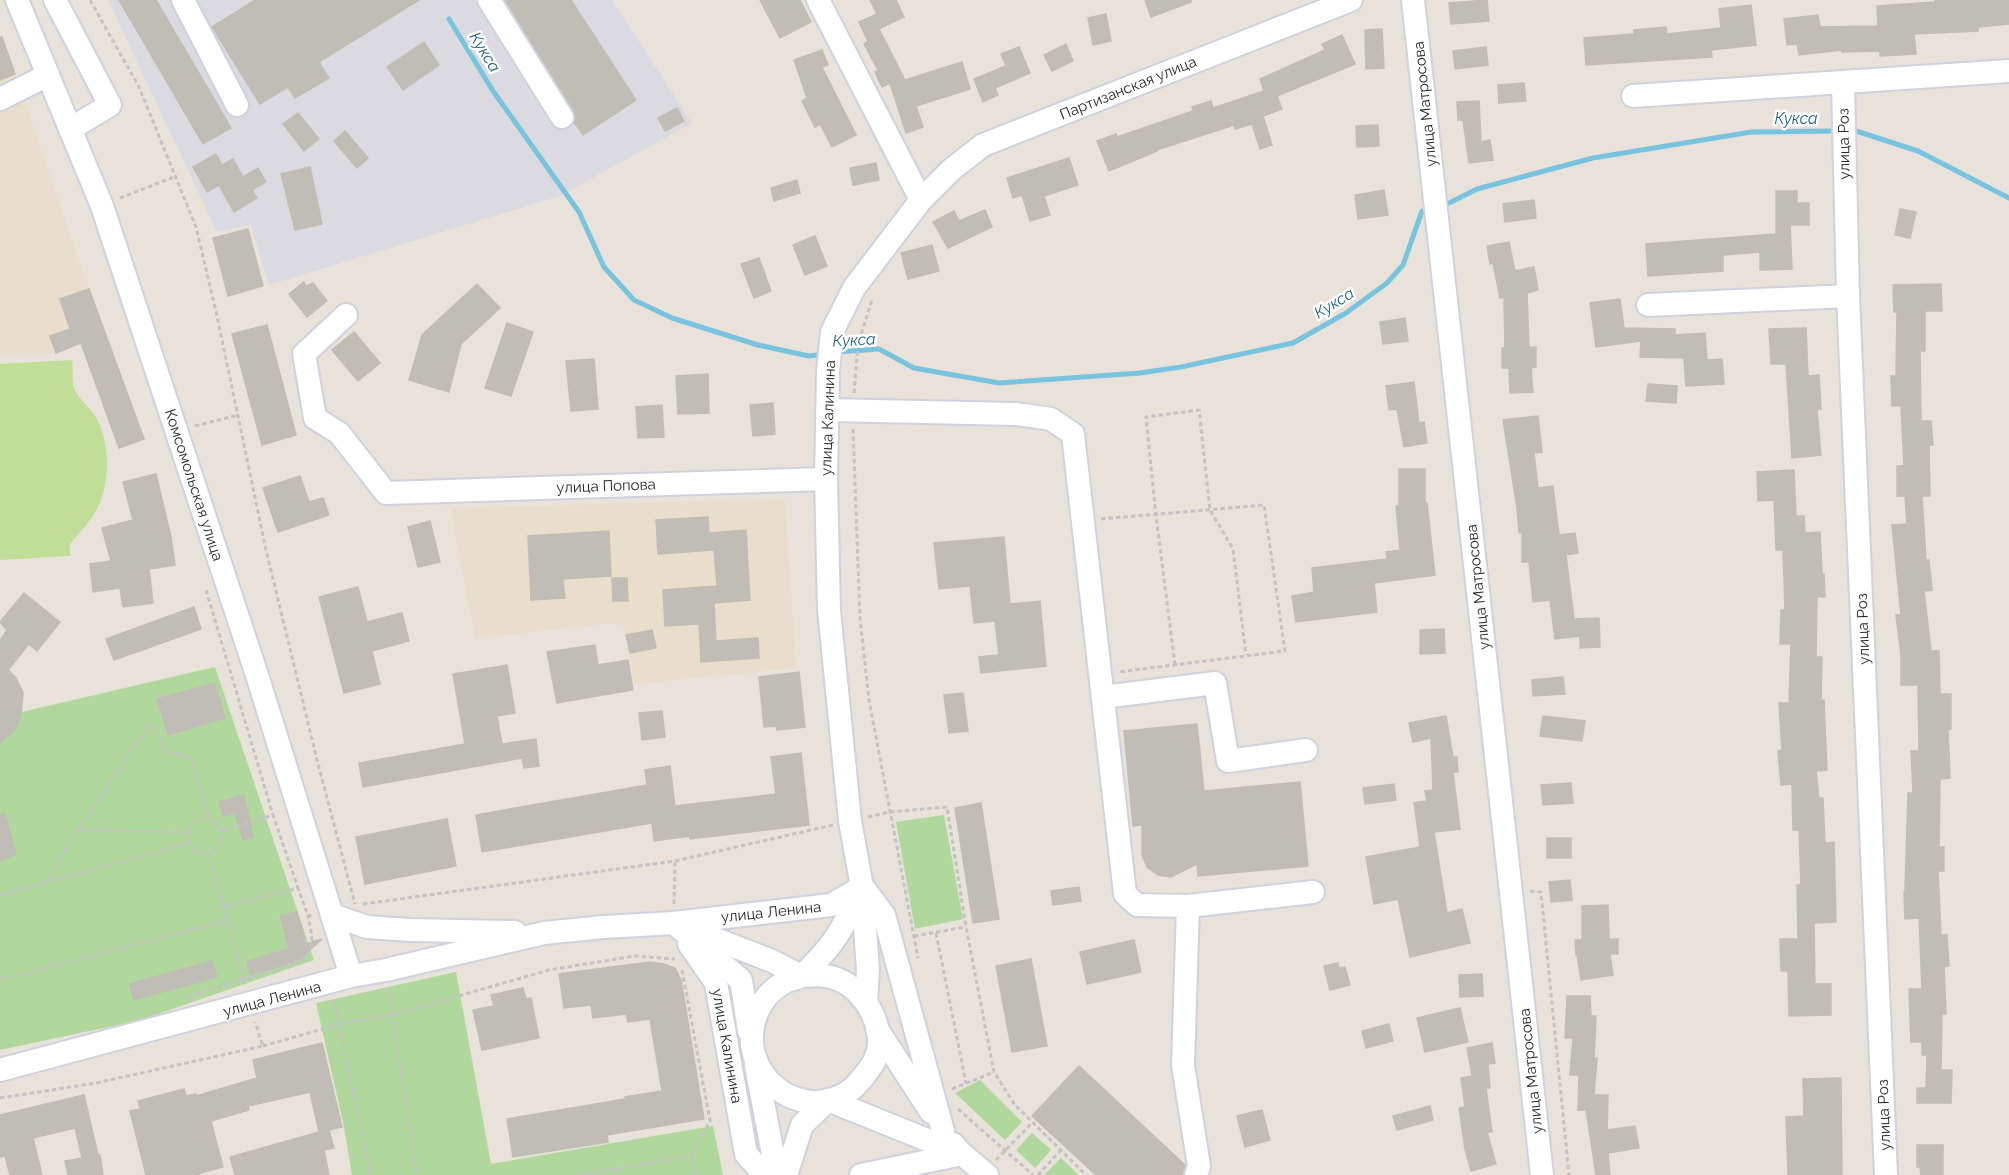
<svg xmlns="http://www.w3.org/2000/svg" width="2009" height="1175" font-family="Raleway,sans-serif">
	<rect width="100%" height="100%" fill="#e8e2da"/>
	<path fill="#dcdae1" d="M108,0H612L692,123L560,196L269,285L251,225L217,232Z"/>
	<g fill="#e8decb">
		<path d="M15,74L89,289L60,299L70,329L50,336L56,353H0V80Z"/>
		<path d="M785,499L796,668L634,684L624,625L606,624L475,638L450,508Z"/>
	</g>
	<g fill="#b1d89c">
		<path d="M215,667L314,960L141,1020L0,1050V717Z"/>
		<path d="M944,815L963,919L915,929L896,822Z"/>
		<path d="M456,972L491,1164L713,1126L723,1175H352L343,1122L316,1003Z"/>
		<path d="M980,1080L1022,1122L1005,1140L955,1093Z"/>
		<path d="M1032,1133L1051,1150L1035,1168L1016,1150Z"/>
		<path d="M1061,1158L1079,1175H1044Z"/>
	</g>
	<path fill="#c1de99" d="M72,360C73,369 72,379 74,388C78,400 93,409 98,421C110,446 110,482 98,507C91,521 80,532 70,544V556L0,560V364Z"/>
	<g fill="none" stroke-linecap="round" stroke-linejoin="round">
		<g stroke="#78c3de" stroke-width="5">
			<path d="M449,19L493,91L579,212L604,267L634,300L672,318L758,345L809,356L825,354"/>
			<path d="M1856,131L1918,151L2009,198"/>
			<path d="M1447,204L1477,189L1593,158L1751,132L1830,131"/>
			<path d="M837,352L879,349L914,368L999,383L1140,373L1181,367L1293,343L1346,313L1387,283L1403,265L1422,211"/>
		</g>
	</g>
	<g fill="#c0bcb6" stroke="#c2bdb4" stroke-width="1.5">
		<path d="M119,0H156L231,128L203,144Z"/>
		<path d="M255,0H419L319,62L329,78L295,98L288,87L260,104L212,27Z"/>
		<path d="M505,0H571L636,100L583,135L574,122L573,110Z"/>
		<path d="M760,0H800L811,22L780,38Z"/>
		<path d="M870,0H896L904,17L879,29L905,80L962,62L970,89L916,106L923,127L906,133L890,83L882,87L875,72L878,70L864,44L868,41L859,22L877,14Z"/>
		<path d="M1145,0H1191V2L1151,17Z"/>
		<path d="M1487,0L1489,21L1451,24L1449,3Z"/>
		<path d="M1935,0H2009V24L1978,27V31L1914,34L1916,54L1880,56V51L1842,52V50L1799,55L1797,44L1787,45L1784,19L1818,15L1820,27L1878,26L1877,6L1935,2Z"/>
		<path d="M1751,5L1756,45L1711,50L1712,57L1586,65L1584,38L1634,34V30L1666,27L1667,34L1721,28L1719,9Z"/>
		<path d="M1106,14L1111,41L1093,45L1088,18Z"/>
		<path d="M1382,29L1384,68L1366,69L1365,30Z"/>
		<path d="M1342,35L1355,64L1277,96L1282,109L1263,116L1272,145L1260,149L1252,124L1235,129L1234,125L1157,150V151L1109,171L1097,141L1116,134L1117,137L1193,111L1192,107L1211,101L1213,108L1264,91L1260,79L1325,50L1322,44Z"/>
		<path d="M0,37H2L15,74L0,80Z"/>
		<path d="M424,42L439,65L403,90L387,67Z"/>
		<path d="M1066,44L1073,61L1052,71L1044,55Z"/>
		<path d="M1019,47L1030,73L995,88L998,95L983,102L974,79L1006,66L1001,54Z"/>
		<path d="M1486,47L1488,65L1455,69L1453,51Z"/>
		<path d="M822,50L828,65L822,67L856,135L832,147L820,124L815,127L802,101L807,98L794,60Z"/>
		<path d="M1524,83L1526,101L1499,103L1498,85Z"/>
		<path d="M1479,101L1481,142L1490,140L1493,160L1469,163L1463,120H1458L1457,102Z"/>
		<path d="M677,108L684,121L665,131L658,118Z"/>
		<path d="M298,113L319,139L304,151L283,124Z"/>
		<path d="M1378,125L1379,146L1357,147L1356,126Z"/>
		<path d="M345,131L368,158L357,168L334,141Z"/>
		<path d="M216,154L222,165L233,159L243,177L258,168L266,182L252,190L257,198L234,212L219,185L207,192L193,167Z"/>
		<path d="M1069,158L1078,185L1044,196L1050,215L1030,221L1022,195L1013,198L1007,178Z"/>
		<path d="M876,163L879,180L853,185L850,168Z"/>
		<path d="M310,167L322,224L295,230L281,174Z"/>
		<path d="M797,180L800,193L774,201L771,188Z"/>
		<path d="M1384,190L1388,215L1358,219L1355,195Z"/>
		<path d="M1776,191H1797V203H1809V225H1790L1792,269L1760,270V252L1723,255V271L1648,276L1646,244L1776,234Z"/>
		<path d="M1534,200L1536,218L1505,222L1503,204Z"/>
		<path d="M1900,209L1916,212L1910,238L1895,235Z"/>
		<path d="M985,210L992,227L948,248L933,222L954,211L959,221Z"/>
		<path d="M248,229L263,286L228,296L213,238Z"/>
		<path d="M815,236L827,266L805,275L793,245Z"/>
		<path d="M1509,242L1515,271L1534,267L1538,290L1527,293L1529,347H1536V367L1531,368L1533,392L1510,393L1509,368H1502V348H1505L1504,297L1500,298L1493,263L1490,264L1487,246Z"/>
		<path d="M932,245L939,271L908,279L901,253Z"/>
		<path d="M759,258L771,291L754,298L741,264Z"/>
		<path d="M304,282L306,286L313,283L327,301L307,317L289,294Z"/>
		<path d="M477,284L500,308L461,344L449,392L409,380L422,335Z"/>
		<path d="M1941,284L1942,311H1925V351H1920L1921,421H1931L1933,445H1929L1930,496H1922L1926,560H1929L1932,590L1924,591L1931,651H1939L1940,694H1951V729H1948L1950,778L1940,779L1939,847H1944V871H1938L1941,935H1947L1949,966L1944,967L1946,1014H1942L1941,1070H1952L1951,1103H1917V1088H1926L1927,1055H1922V1042H1911L1909,989H1922L1919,918L1905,919L1904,892H1905L1908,793H1913L1911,751H1919L1918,685H1901V655L1896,615H1901L1892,525L1907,524L1905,496H1897V466H1904L1901,406H1892L1891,376H1896L1897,312H1894L1893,285Z"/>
		<path d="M89,289L144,439L119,448L81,343L56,353L50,336L70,329L60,299Z"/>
		<path d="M1620,299L1624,328L1675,329V335L1705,333L1707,360L1722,359L1724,384L1686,386L1684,358L1640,357L1641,341L1596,347L1590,303Z"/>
		<path d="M1405,318L1408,341L1383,344L1380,322Z"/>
		<path d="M507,323L533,332L511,396L485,388Z"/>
		<path d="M267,325L296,435L262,445L232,334Z"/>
		<path d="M1806,328L1808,376L1819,375L1821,409H1817L1821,455L1792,458L1786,364H1771L1769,329Z"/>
		<path d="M354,332L380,363L358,381L332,350Z"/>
		<path d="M594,359L598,409L571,411L566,361Z"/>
		<path d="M708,374L709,413L678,414L676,376Z"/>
		<path d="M1414,382L1419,423L1424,422L1427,443L1404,447L1397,409L1389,410L1386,386Z"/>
		<path d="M1648,384L1677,386L1676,403L1646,401Z"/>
		<path d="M773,403L775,434L753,436L750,405Z"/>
		<path d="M662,405L664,437L638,438L636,407Z"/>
		<path d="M1538,416L1542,452L1534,453L1538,488L1553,486L1559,535L1575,533L1578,553L1566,555L1574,619L1599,618L1600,647L1580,648V636L1555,639L1550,600L1533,602L1529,562H1522V533H1519L1517,508L1503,420Z"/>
		<path d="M1399,469H1425V503H1427L1435,575L1374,583L1377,612L1296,622L1292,596L1314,592L1312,568L1387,559L1386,552L1400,550L1396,506H1399Z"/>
		<path d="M1794,470L1796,516H1804L1805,533L1820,532L1822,574H1824L1825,597H1817L1816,657H1822L1821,701L1824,700L1827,770L1816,771L1819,798H1823L1825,843L1834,842L1836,922L1814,923L1815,984H1831V1015L1789,1016L1788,971H1781L1780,939H1798L1797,885H1801L1799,830H1793L1792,784L1781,785L1778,751L1782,750L1779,703H1789L1791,644H1780L1781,610H1785L1783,550H1776L1774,500L1758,501L1757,472Z"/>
		<path d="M156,474L171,537L175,565L149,569L153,603L123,607L120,588L93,592L90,564L111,561L102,528L133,520L123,482Z"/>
		<path d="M300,476L309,502L323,498L329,515L278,532L263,488Z"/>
		<path d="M708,517L709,533L746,530L750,600L714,603L716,641L758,638L759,658L701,662L699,624L665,626L663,590L717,586L714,550L658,554L656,520Z"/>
		<path d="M430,521L440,562L418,567L408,527Z"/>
		<path d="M609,531L611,576L563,579L565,598L531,600L528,536Z"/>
		<path d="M1004,537L1010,604L1040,601L1046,666L981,673L979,657L999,655L995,621L974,623L970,586L939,589L934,543Z"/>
		<path d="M612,578H627L628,601H613Z"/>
		<path d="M358,587L367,622L402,613L409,641L372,651L380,684L344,693L319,597Z"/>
		<path d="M24,593L60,622L37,651L29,644L8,670L16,678L23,693L21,714L16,729L0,743V641L7,630L0,622Z"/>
		<path d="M194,607L201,629L114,660L106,639Z"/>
		<path d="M1444,629L1445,653L1420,654V630Z"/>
		<path d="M652,630L656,648L630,653L626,635Z"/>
		<path d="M595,645L598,665L628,660L633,690L557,703L547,652Z"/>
		<path d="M507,665L515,713L497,716L502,744L536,739L539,766L524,768L522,758L363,787L359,763L465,744L453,674Z"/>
		<path d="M799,672L805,727L777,730L776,726L764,727L759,677Z"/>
		<path d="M1563,677L1565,694L1533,696L1532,680Z"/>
		<path d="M215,683L225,718L168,735L157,699Z"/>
		<path d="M963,693L968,731L949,733L944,695Z"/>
		<path d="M662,711L665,737L642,740L639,713Z"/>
		<path d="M1446,716L1453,757H1457L1458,772H1453L1460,829L1434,832L1447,913L1462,909L1470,943L1410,957L1398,899L1374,904L1366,857L1420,847L1414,803L1427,801L1425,791L1433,790L1431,738L1413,742L1409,723Z"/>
		<path d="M1543,716L1585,721L1582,741L1540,736Z"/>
		<path d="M1197,724L1204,791L1300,782L1308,866L1198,876L1197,864L1171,877L1158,875L1147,867L1142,855V825L1133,826L1124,731Z"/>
		<path d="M801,753L809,825L690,839V836L654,841L652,823L482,852L476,815L647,785L645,770L670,766L675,806L776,794L771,757Z"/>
		<path d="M1571,783L1573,803L1543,805L1541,785Z"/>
		<path d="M1394,784L1396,800L1365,804L1363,788Z"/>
		<path d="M244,795L253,837L243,840L235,813L223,816L219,802Z"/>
		<path d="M981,803L999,919L973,923L955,808Z"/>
		<path d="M0,814H5L16,855L0,860Z"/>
		<path d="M447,819L456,866L365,884L356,837Z"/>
		<rect x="1547" y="838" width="24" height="20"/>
		<path d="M1570,880L1572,900L1551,902L1549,882Z"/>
		<path d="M1079,887L1081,901L1053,905L1051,891Z"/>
		<path d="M1608,905L1609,939H1618V954H1610L1613,975L1581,980L1577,955H1576L1575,940H1582V906Z"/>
		<path d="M297,912L306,944L322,939L294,964L293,962L250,975L247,961L289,949L280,916Z"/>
		<path d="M1134,940L1141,972L1087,984L1080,952Z"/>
		<path d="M1031,959L1047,1046L1012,1052L996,966Z"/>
		<path d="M212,961L217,977L134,1000L129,984Z"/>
		<path d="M650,962L664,964L675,968L681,980L704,1119L607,1135L608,1142L513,1157L507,1119L625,1099V1097L662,1091L650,1019L628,1022L626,1014L593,1018L591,1005L564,1008L559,974Z"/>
		<path d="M1338,963L1339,968L1345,967L1350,985L1330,990L1324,966Z"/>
		<path d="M1482,974L1483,996L1460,997L1459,975Z"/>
		<path d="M523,988L526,999L531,998L539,1038L482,1050L473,1010L494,1006L491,995Z"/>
		<path d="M1567,996H1590L1591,1016H1596L1594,1058H1597L1594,1095H1608L1607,1130L1635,1126L1639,1148L1608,1153L1610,1175H1596L1586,1110H1578L1579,1075H1570L1573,1038H1565Z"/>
		<path d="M1460,1008L1468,1042L1425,1052L1417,1018Z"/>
		<path d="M1389,1024L1393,1041L1366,1048L1362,1031Z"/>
		<path d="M322,1043L342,1127L329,1130L334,1148L324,1150L329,1175H235L230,1157L319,1132L310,1092L248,1106L249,1110L211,1121L223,1167L194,1175H146L130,1111L140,1109L138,1101L184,1089L186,1096L196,1094V1096L257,1078L253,1060Z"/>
		<path d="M1492,1043L1495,1063L1488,1064L1490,1088H1486L1492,1132H1487L1496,1164L1471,1171L1465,1149L1459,1108L1465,1107L1461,1078L1472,1076L1467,1048Z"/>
		<path d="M1079,1066L1185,1165L1183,1175H1096L1032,1116Z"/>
		<path d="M1841,1078L1842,1175H1788L1786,1117L1804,1116L1803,1079Z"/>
		<path d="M84,1095L98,1155H100L103,1175H68L65,1161L82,1158L75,1128L33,1138L42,1175H10L5,1156L0,1157V1115Z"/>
		<path d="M1430,1106L1433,1120L1397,1130L1393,1116Z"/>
		<path d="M1262,1110L1270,1140L1245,1147L1237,1116Z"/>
		<path d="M1917,1145H1943V1175H1921L1920,1167H1917Z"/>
	</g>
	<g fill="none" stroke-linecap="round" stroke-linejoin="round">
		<defs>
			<g id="minor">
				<path d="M17,0L102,206L256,672L351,976"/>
				<path d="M55,0L110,105L70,129"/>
				<path d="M183,0L237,105"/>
				<path d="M489,0L562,117"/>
				<path d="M818,0L921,200"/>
				<path d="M1413,0L1542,1175"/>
				<path d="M1843,84L1848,296L1886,1175"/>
				<path d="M1633,96L2009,71"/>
				<path d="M0,99L48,75"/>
				<path d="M1648,305L1848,296"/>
				<path d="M346,315L304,354L315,418L339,433L386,493L826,479"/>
				<path d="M827,410L1016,414L1051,419L1073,434L1125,894L1137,905L1188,906L1183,1065L1199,1166L1196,1175"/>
				<path d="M1103,697L1215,683L1228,761L1306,750"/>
				<path d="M863,887L884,915L943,1131"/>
				<path d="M1188,906L1313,892"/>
				<path d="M332,915L367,927L409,930L515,932"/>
				<path d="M674,923L741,980L749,1031"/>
				<path d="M695,931L772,961L801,976"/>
				<path d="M689,944L716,983L746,1154L765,1175"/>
				<path d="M801,976C813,975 825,974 837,979C867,990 891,1035 872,1065C865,1075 858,1085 848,1092C798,1124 737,1073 755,1018C760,1002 772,988 787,981C791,979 796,979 800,977C807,972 829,948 834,940C845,925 853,905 862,888"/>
				<path d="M866,1001L868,970L862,887L850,821L829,610L826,479L828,371L832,332L854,288L921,200L951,170L983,145L1351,0"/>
				<path d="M877,1029L931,1112"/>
				<path d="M756,1066L777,1175"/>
				<path d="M0,1070L351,976L386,970L544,933L604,927L674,923L831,905L862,887"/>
				<path d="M953,1144L962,1154L987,1175"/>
				<path d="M786,1175L802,1125L828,1100L962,1154"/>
				<path d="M861,1175L962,1154"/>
			</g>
		</defs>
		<use href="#minor" stroke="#cfd2de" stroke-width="26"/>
		<g stroke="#c3c3c3" stroke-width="3" stroke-dasharray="4.5 3" stroke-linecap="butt">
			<path d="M90,0L139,87L196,227L217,316L266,550L317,760L355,904"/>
			<path d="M120,198L174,177"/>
			<path d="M854,393L858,344L872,300"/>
			<path d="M195,426L238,415"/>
			<path d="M853,429L860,618L869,700L918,958"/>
			<path d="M1101,519L1264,505L1285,651L1118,672"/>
			<path d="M206,590L273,815"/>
			<path d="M1175,665L1156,516L1146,417L1199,410L1210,510L1233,549L1246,655"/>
			<path d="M868,817L889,812L947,807L966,927L994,1072L1015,1105L1086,1175"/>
			<circle cx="205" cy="836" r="17"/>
			<path d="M78,830L188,832"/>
			<path d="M222,831L273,815L298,888"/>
			<path d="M209,853L245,984"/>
			<path d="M45,884L78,830L150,723L166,751L191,758L209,819"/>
			<path d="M1530,891L1541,892L1569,1175"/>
			<path d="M0,895L190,843"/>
			<path d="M363,904L675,861L833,825"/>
			<path d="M674,904L675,861"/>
			<path d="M224,907L298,888L308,916L313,915"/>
			<path d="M936,933L966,1083"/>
			<path d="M914,936L966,927"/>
			<path d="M682,970L710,1121L691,1156"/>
			<path d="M0,980L227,921"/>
			<path d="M389,990L417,1175"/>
			<path d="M188,997L301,961C317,950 311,933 308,916"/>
			<path d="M334,1000L371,1175"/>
			<path d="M263,1046L340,1024L392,1015L549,970L635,956L675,959"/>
			<path d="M952,1089L994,1072"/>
			<path d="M0,1098L96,1083L263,1046L255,1022"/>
			<path d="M958,1109L1033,1175"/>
			<path d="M996,1160L1031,1124"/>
			<path d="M579,1175L691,1156L695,1175"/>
			<path d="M615,1175L622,1168"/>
			<path d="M1038,1175L1060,1151"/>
		</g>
		<use href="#minor" stroke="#fff" stroke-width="22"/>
	</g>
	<g text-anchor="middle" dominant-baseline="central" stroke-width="5" stroke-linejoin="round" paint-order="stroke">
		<g font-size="15" fill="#272727" stroke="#fff">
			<text transform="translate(1128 88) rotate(-22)">Партизанская улица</text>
			<text transform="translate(1425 104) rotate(-96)">улица Матросова</text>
			<text transform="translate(1844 144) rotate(-91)">улица Роз</text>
			<text transform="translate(828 418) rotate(-88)">улица Калинина</text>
			<text transform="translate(194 485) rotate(72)">Комсомольская улица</text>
			<text transform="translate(606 486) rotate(-2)">улица Попова</text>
			<text transform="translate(1478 587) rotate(-96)">улица Матросова</text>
			<text transform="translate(1863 629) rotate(-92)">улица Роз</text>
			<text transform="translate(771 912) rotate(-6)">улица Ленина</text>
			<text transform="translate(272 999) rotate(-15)">улица Ленина</text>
			<text transform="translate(727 1046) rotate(80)">улица Калинина</text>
			<text transform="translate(1531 1071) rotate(-96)">улица Матросова</text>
			<text transform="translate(1884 1115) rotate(-92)">улица Роз</text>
		</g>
		<g font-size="16" font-style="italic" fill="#1d6185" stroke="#fff">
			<text transform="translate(485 52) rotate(58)">Кукса</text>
			<text x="1796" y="118">Кукса</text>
			<text transform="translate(1334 303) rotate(-32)">Кукса</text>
			<text transform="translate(854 340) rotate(-3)">Кукса</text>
		</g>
	</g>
</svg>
